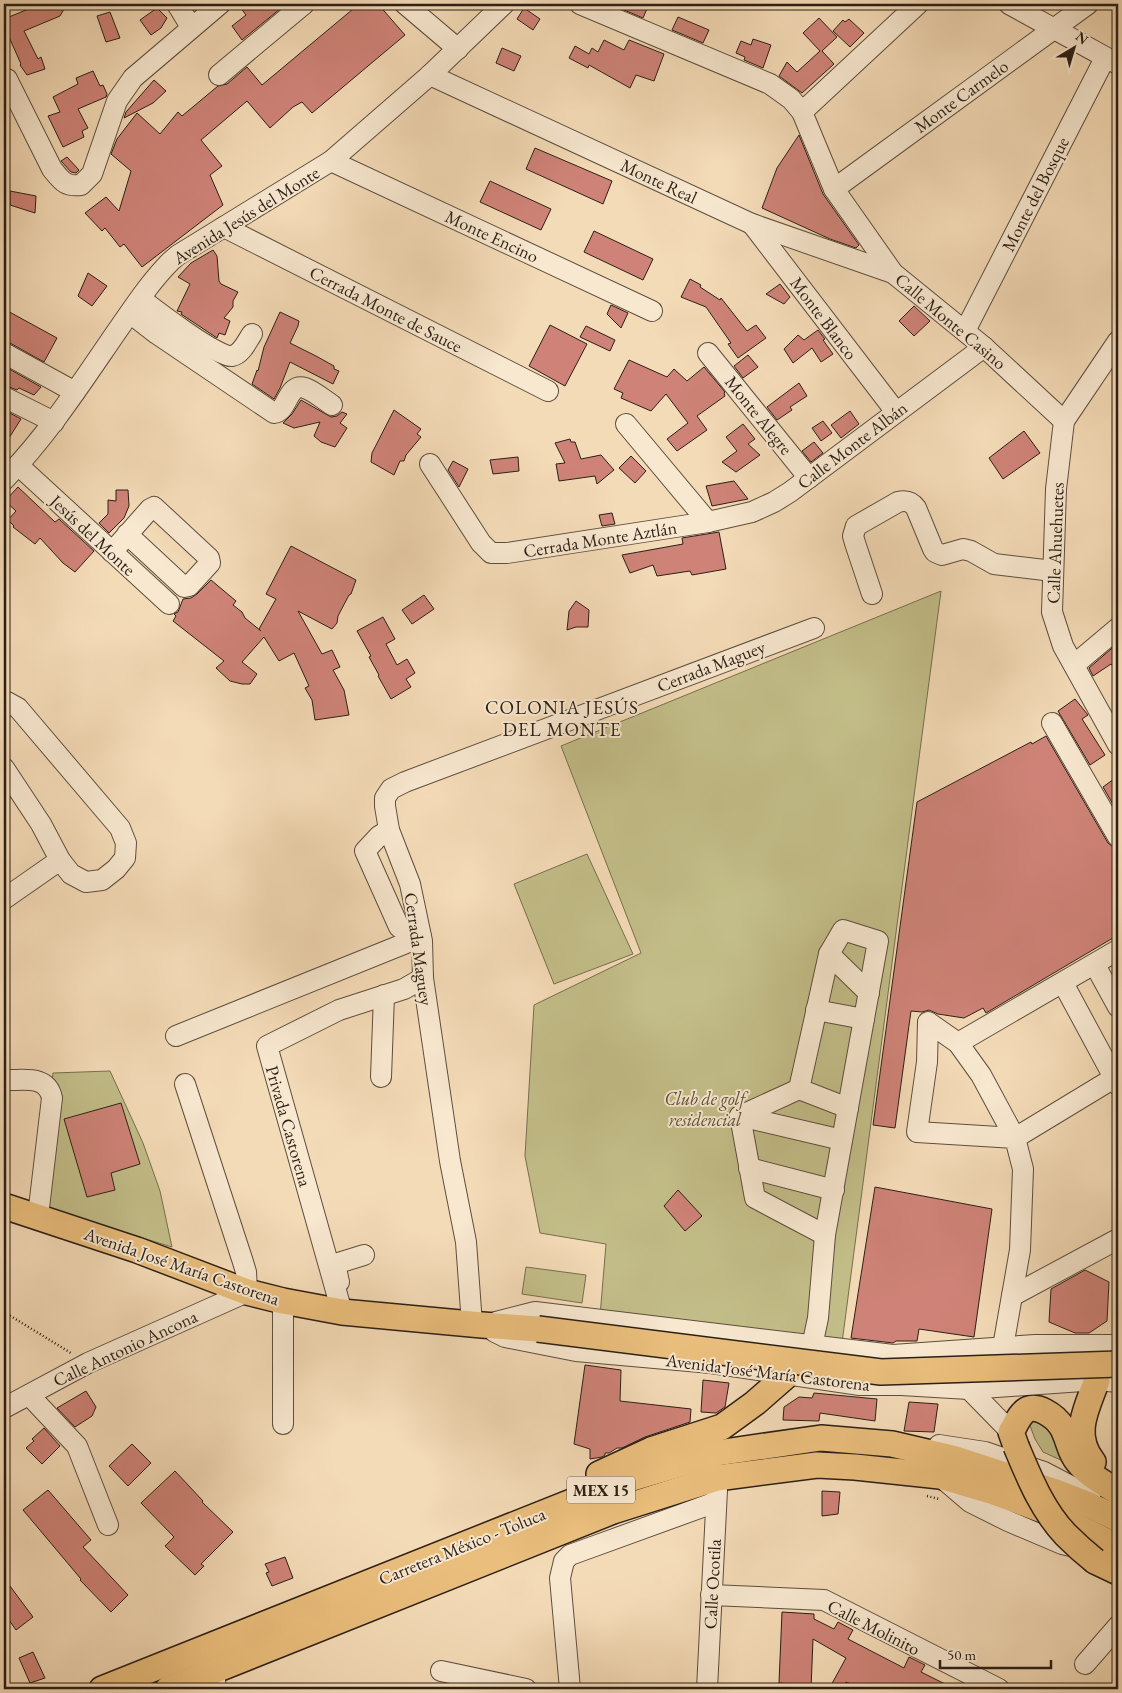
<svg xmlns="http://www.w3.org/2000/svg" width="1122" height="1693" font-family="'EB Garamond',serif">
	<rect width="100%" height="100%" fill="#f4dbb7"/>
	<filter id="stains"><feTurbulence type="fractalNoise" baseFrequency=".004" numOctaves="4"/><feColorMatrix values="0 0 0 0 .2 0 0 0 0 .09 0 0 0 0 .02 0 0 0 .5 -.17"/></filter>
	<radialGradient id="worn" r=".72"><stop offset=".6" stop-color="#630" stop-opacity="0"/><stop offset="1" stop-color="#630" stop-opacity=".3"/></radialGradient>
	<g fill="#c3be89" stroke="#776e50">
		<path d="M941,591L842,1343L600,1316L606,1244L540,1233L525,1156L534,1005L641,953L561,746Z"/>
		<path d="M587,854L633,954L554,984L514,884Z"/>
		<path d="M110,1071L143,1143L160,1191L172,1247L39,1206L53,1073Z"/>
		<path d="M526,1267L586,1275L582,1303L522,1294Z"/>
		<path d="M1036,1414L1083,1470L1043,1452L1035,1439L1029,1423Z"/>
	</g>
	<g fill="#cf8378" stroke="#2b1f16">
		<path d="M41,4H67L60,16L24,31L38,59L41,57L45,69L27,75L20,65L21,64L9,37L4,40V19Z"/>
		<path d="M238,4H286L242,40L232,26L246,15Z"/>
		<path d="M359,4H378L405,35L312,113L302,102L293,107L270,128L247,101L201,140L222,166L210,175L223,205L142,267L124,244L120,247L105,228L102,231L85,213L106,197L119,211L131,171L111,154L117,139L137,113L160,134L178,112L182,116L218,86L227,84L247,67L262,85Z"/>
		<path d="M610,4H649L643,18Z"/>
		<path d="M157,8L167,18L161,28L151,35L140,20Z"/>
		<path d="M524,8L540,19L533,30L517,19Z"/>
		<path d="M110,12L120,38L106,42L97,16Z"/>
		<path d="M678,17L709,30L703,43L672,30Z"/>
		<path d="M819,18L837,37L822,51L834,64L802,93L779,76L787,62L797,72L820,51L803,33Z"/>
		<path d="M849,19L864,33L850,47L833,31L843,20L845,22Z"/>
		<path d="M753,39L771,45L763,68L744,60L745,57L736,53L741,41L751,45Z"/>
		<path d="M604,40L624,50L629,40L664,54L654,81L636,75L630,88L589,65L588,68L569,58L575,46L589,54L592,48L598,52Z"/>
		<path d="M502,48L521,56L514,71L496,63Z"/>
		<path d="M93,71L100,86L103,85L107,94L106,97L78,109L88,128L82,131L84,137L63,147L48,116L60,112L53,97L78,84L76,78Z"/>
		<path d="M154,80L166,91L153,103L124,118L126,112Z"/>
		<path d="M799,135L823,194L859,245L856,248L830,239L762,208L777,168Z"/>
		<path d="M535,148L612,181L603,204L526,169Z"/>
		<path d="M67,157L79,170L76,173L71,172L62,162L61,161Z"/>
		<path d="M490,181L551,209L541,230L480,202Z"/>
		<path d="M10,191L36,196L35,213L10,205Z"/>
		<path d="M594,231L653,259L643,280L584,252Z"/>
		<path d="M213,250L217,256L219,281L221,284L238,292L233,301V307L224,318L230,321L225,335L219,333L217,338L181,314L182,312L177,311L190,284L178,277L191,263Z"/>
		<path d="M88,273L107,286L92,306L78,296Z"/>
		<path d="M690,279L701,285L700,287L720,300L721,298L747,331L756,325L766,338L738,358L728,344L731,343L706,307L681,297Z"/>
		<path d="M780,284L790,297L784,304L766,294Z"/>
		<path d="M611,305L628,313L621,328L607,314Z"/>
		<path d="M914,306L930,321L914,336L899,321Z"/>
		<path d="M4,309L57,338L44,362L10,343L4,341Z"/>
		<path d="M280,312L299,321L298,326L290,343L316,356L334,366V369L339,371L333,384L290,362L280,388L274,399L252,384L257,370L258,371L264,347Z"/>
		<path d="M550,325L587,344L565,386L529,366Z"/>
		<path d="M586,326L615,340L610,351L580,337Z"/>
		<path d="M818,330L825,339L823,340L833,354L821,362L812,348L793,363L784,349L798,335L804,340Z"/>
		<path d="M748,355L758,367L743,378L734,366Z"/>
		<path d="M629,360L667,377L674,369L687,381L704,367L725,392L724,393L725,396L697,416L707,430L677,451L667,439L688,423L666,394L651,411L621,398L623,393L614,389Z"/>
		<path d="M4,366L41,387L34,395L19,388L17,390L4,385Z"/>
		<path d="M799,383L807,396L790,407L792,410L777,420L767,407Z"/>
		<path d="M301,400L331,417L337,416L342,412L347,414L340,423L347,428L335,447L321,442L314,436L320,422L294,428L283,423L292,414Z"/>
		<path d="M4,410L21,419L4,446Z"/>
		<path d="M394,410L421,429L417,434L421,437L406,455L404,461H400L394,475L371,462L372,453Z"/>
		<path d="M850,411L859,424L841,438L831,425Z"/>
		<path d="M823,421L832,433L821,441L812,428Z"/>
		<path d="M743,424L755,439L748,444L760,455L736,472L722,462L737,451L726,437Z"/>
		<path d="M1024,431L1040,453L1003,479L989,458Z"/>
		<path d="M570,439L571,442H575L581,459L601,455L614,470L597,484L595,476L559,481L556,464L565,463L555,443Z"/>
		<path d="M814,442L823,453L811,462L802,451Z"/>
		<path d="M631,456L646,471L635,483L619,468Z"/>
		<path d="M518,457L519,471L493,474L490,460Z"/>
		<path d="M453,461L468,469L459,487L448,470Z"/>
		<path d="M734,481L748,499L712,506L706,486Z"/>
		<path d="M18,487L55,522L59,519L94,551L75,572L63,563L40,538L35,544L13,527L14,526L8,520L16,511L5,501Z"/>
		<path d="M116,490H128L129,506L124,518L109,533L99,523L108,514V500L116,501Z"/>
		<path d="M612,513L615,524L602,526L599,515Z"/>
		<path d="M719,532L726,569L692,575L690,571L657,576L653,565L630,573L622,555L683,544L682,538Z"/>
		<path d="M291,546L356,580L351,594L349,595L338,616L337,623L332,629L298,611L322,654L332,650L340,667L333,670L344,690L349,715L315,720L312,700L305,688L309,686L294,653L279,661L264,637L242,662L257,674L250,684H242L230,681L216,668L224,661L173,621L176,616L174,614L178,612L183,599L191,598L197,594L211,580L236,601L233,605L242,612L245,618L261,631L259,629L276,599L266,594Z"/>
		<path d="M424,595L434,609L412,624L402,610Z"/>
		<path d="M576,601L589,610L588,627H576L567,630L569,611Z"/>
		<path d="M383,617L395,639L386,644L397,665L407,659L415,673L406,679L411,687L391,699L378,676L379,675L369,657L371,656L357,631Z"/>
		<path d="M1118,643V672L1111,664L1093,676L1089,668Z"/>
		<path d="M1075,699L1088,715L1082,719L1105,755L1090,765L1058,711Z"/>
		<path d="M1046,736L1108,843L1113,847L1118,849V935L986,1013L983,1008L964,1018L938,1014L929,1010L922,1012L911,1011L895,1128L873,1125L917,802L1031,742L1032,744Z"/>
		<path d="M1118,776V803L1114,806L1103,787Z"/>
		<path d="M121,1103L140,1164L111,1173L115,1190L87,1197L64,1119Z"/>
		<path d="M875,1187L992,1209L974,1337L919,1329L917,1341H896L893,1343L851,1338Z"/>
		<path d="M678,1190L702,1216L685,1231L664,1206Z"/>
		<path d="M1085,1270L1109,1282L1107,1321L1089,1333H1075L1049,1322L1051,1289Z"/>
		<path d="M585,1365L621,1370L620,1401L691,1409L690,1422L645,1437L622,1448H617L609,1453H605V1455L602,1457L590,1459V1449L574,1444Z"/>
		<path d="M703,1380L729,1383L725,1407L716,1413L701,1412Z"/>
		<path d="M86,1391L96,1407L92,1416L75,1427L57,1408Z"/>
		<path d="M814,1393L877,1399L875,1421L820,1413L819,1421L783,1420L784,1407L799,1397L812,1398Z"/>
		<path d="M909,1402L938,1404L934,1432L904,1431Z"/>
		<path d="M44,1428L60,1446L42,1464L26,1448L34,1441L32,1439Z"/>
		<path d="M132,1444L151,1463L128,1486L109,1466Z"/>
		<path d="M175,1471L203,1501L202,1502L233,1532L201,1564L204,1566L195,1575L165,1546L174,1537L141,1503Z"/>
		<path d="M48,1490L91,1540L83,1547L128,1595L111,1612L80,1580L81,1579L23,1510Z"/>
		<path d="M822,1491L840,1492L838,1514L822,1516Z"/>
		<path d="M285,1557L293,1578L272,1586L266,1573L269,1572L265,1564Z"/>
		<path d="M4,1578L33,1617L16,1630L4,1613Z"/>
		<path d="M782,1612L814,1614V1619L834,1629L838,1622L853,1630L848,1639L904,1668L909,1657L925,1665L921,1672L955,1689H861L846,1682L842,1689H829L846,1658L813,1639L811,1689H791L792,1684L779,1683Z"/>
		<path d="M33,1652L45,1678L30,1683L19,1658Z"/>
	</g>
	<g fill="none" stroke-linecap="round" stroke-linejoin="round">
		<defs>
			<g id="minor">
				<path d="M177,4L191,27"/>
				<path d="M405,4L458,49"/>
				<path d="M580,4L770,84L791,99L802,112L834,189L893,273L984,347L1064,421"/>
				<path d="M1009,4L1118,64"/>
				<path d="M219,75L304,4"/>
				<path d="M430,75L752,224L893,273"/>
				<path d="M7,79L52,169C62,181 65,187 81,185L92,174L117,101L133,78L220,4"/>
				<path d="M802,112L918,4"/>
				<path d="M331,161L652,311"/>
				<path d="M834,189L1088,4"/>
				<path d="M752,224L896,412"/>
				<path d="M224,227L548,391"/>
				<path d="M141,299C154,309 219,359 232,356C242,354 247,341 252,334"/>
				<path d="M130,313L157,334L274,413C288,412 287,382 305,388C314,391 324,400 332,405"/>
				<path d="M965,331L1105,58"/>
				<path d="M1118,341L1064,421L1056,489L1052,612L1063,646L1118,745"/>
				<path d="M4,353L75,392"/>
				<path d="M708,353L809,478"/>
				<path d="M4,397L54,422"/>
				<path d="M626,424L708,522"/>
				<path d="M430,464L481,543L491,553H507L708,522L752,512L774,502L790,492L984,347"/>
				<path d="M18,465L169,604"/>
				<path d="M4,480C47,436 80,385 115,334C132,310 149,283 171,261L178,255L331,161L430,75L504,4"/>
				<path d="M112,552L150,509L154,507L209,558L210,563L189,586L184,587L127,534"/>
				<path d="M872,594L855,543L853,536L856,526L898,502C906,500 911,501 916,508L933,549L935,552L942,555L963,549L971,551L994,564L1053,571"/>
				<path d="M1074,665L1118,628"/>
				<path d="M4,703L7,702L18,708L120,828L126,843L125,858L116,869L102,880L86,882L71,874L60,860L41,824L4,768"/>
				<path d="M1052,723L1118,837"/>
				<path d="M389,830L379,836L365,851L399,927L407,932L420,933"/>
				<path d="M4,899L60,860"/>
				<path d="M829,954L869,993"/>
				<path d="M1095,965L1118,1007"/>
				<path d="M1063,983L1118,1085"/>
				<path d="M816,1010L864,1019"/>
				<path d="M176,1036L421,937"/>
				<path d="M958,1043L1118,950"/>
				<path d="M381,1077L384,995"/>
				<path d="M4,1080C23,1081 47,1074 52,1098L38,1216"/>
				<path d="M740,1116L755,1198L825,1235"/>
				<path d="M740,1116L799,1089L848,1108"/>
				<path d="M740,1116L842,1140"/>
				<path d="M749,1168L834,1190"/>
				<path d="M339,1282L335,1264L364,1255"/>
				<path d="M1012,1296L1118,1239"/>
				<path d="M342,1312L267,1046L339,1010L404,989L423,978"/>
				<path d="M496,1322L535,1312L893,1355L1035,1345H1118"/>
				<path d="M472,1324L466,1242L450,1161L423,978L422,941L410,884L389,830L385,806V798L391,789L405,782L814,628"/>
				<path d="M495,1332L505,1337L576,1351L711,1363L860,1385H901L969,1389L1097,1380L1118,1382"/>
				<path d="M1003,1347L1020,1250L1023,1169L1015,1138L981,1075L958,1043L928,1022L927,1062L917,1132L1015,1138L1114,1078"/>
				<path d="M791,1370L812,1346L818,1318L825,1235L878,941L843,930L829,954L799,1089"/>
				<path d="M969,1389L1011,1432"/>
				<path d="M29,1395L77,1446L108,1525"/>
				<path d="M4,1408L88,1363L247,1292L246,1272L243,1262L185,1084"/>
				<path d="M283,1424V1301"/>
				<path d="M939,1445L985,1452L1044,1472L1090,1496"/>
				<path d="M942,1478L970,1502L1008,1521L1062,1544L1079,1548"/>
				<path d="M711,1595L824,1600L999,1689"/>
				<path d="M1085,1664L1118,1626"/>
				<path d="M214,1671L216,1689"/>
				<path d="M441,1671L526,1689"/>
				<path d="M570,1689L560,1578L564,1561L570,1555L716,1502"/>
				<path d="M707,1689L717,1490"/>
			</g>
			<g id="major">
				<path d="M4,1206L137,1250L247,1292L283,1301L342,1312L482,1325L538,1329"/>
				<path d="M1016,1446L1011,1432C1015,1426 1018,1417 1024,1412C1035,1401 1056,1417 1062,1427C1069,1439 1069,1452 1078,1462C1088,1475 1104,1483 1118,1492"/>
				<path d="M1093,1462C1071,1434 1087,1408 1097,1380"/>
				<path d="M599,1474L651,1450L722,1427L755,1403L787,1375"/>
				<path d="M1095,1561L1118,1572"/>
				<path d="M102,1689L629,1479L717,1453L821,1438L892,1444L956,1459L1053,1491L1089,1505L1118,1519"/>
				<path d="M168,1689L613,1511L717,1478L817,1465L855,1467L940,1476L994,1492L1050,1513L1118,1547"/>
			</g>
		</defs>
		<use href="#minor" stroke="#5d4e3e" stroke-width="22"/>
		<use href="#major" stroke="#2b1f16" stroke-width="28"/>
		<g stroke="#2b1f16" stroke-width="2.5" stroke-dasharray="1 2.5" stroke-linecap="butt">
			<path d="M4,1312L71,1353"/>
			<path d="M927,1496L939,1499"/>
		</g>
		<use href="#minor" stroke="#f8e8d0" stroke-width="20"/>
		<use href="#major" stroke="#eabe7c" stroke-width="25"/>
		<defs>
			<g id="major-bridge">
				<path d="M538,1329L881,1372L1118,1364"/>
				<path d="M1016,1446C1029,1477 1042,1510 1066,1535C1075,1544 1085,1553 1095,1561"/>
			</g>
		</defs>
		<use href="#major-bridge" stroke="#2b1f16" stroke-width="28" stroke-linecap="butt"/>
		<use href="#major-bridge" stroke="#eabe7c" stroke-width="25"/>
	</g>
	<g text-anchor="middle" dominant-baseline="central" stroke-width="4" stroke-linejoin="round" paint-order="stroke">
		<rect fill="#f8e8d0" stroke="#685b4e" stroke-width="1" x="567" y="1476.5" width="68" height="27" rx="4"/>
		<g font-size="16" font-weight="bold" fill="#2b1f16">
			<text x="601" y="1490">MEX 15</text>
		</g>
		<g font-size="18" fill="#2b1f16" stroke="#f8e8d0">
			<text transform="translate(961 96) rotate(-36)">Monte Carmelo</text>
			<text transform="translate(659 181) rotate(25)">Monte Real</text>
			<text transform="translate(1035 194) rotate(-63)">Monte del Bosque</text>
			<text transform="translate(246 215) rotate(-32)">Avenida Jesús del Monte</text>
			<text transform="translate(492 236) rotate(25)">Monte Encino</text>
			<text transform="translate(386 309) rotate(27)">Cerrada Monte de Sauce</text>
			<text transform="translate(824 318) rotate(53)">Monte Blanco</text>
			<text transform="translate(951 321) rotate(40)">Calle Monte Casino</text>
			<text transform="translate(759 415) rotate(51)">Monte Alegre</text>
			<text transform="translate(852 445) rotate(-37)">Calle Monte Albán</text>
			<text transform="translate(93 535) rotate(43)">Jesús del Monte</text>
			<text transform="translate(600 539) rotate(-9)">Cerrada Monte Aztlán</text>
			<text transform="translate(1055 543) rotate(-88)">Calle Ahuehuetes</text>
			<text transform="translate(711 666) rotate(-21)">Cerrada Maguey</text>
			<text transform="translate(419 949) rotate(82)">Cerrada Maguey</text>
			<text transform="translate(289 1126) rotate(74)">Privada Castorena</text>
			<text transform="translate(182 1266) rotate(19)">Avenida José María Castorena</text>
			<text transform="translate(125 1348) rotate(-25)">Calle Antonio Ancona</text>
			<text transform="translate(768 1372) rotate(7)">Avenida José María Castorena</text>
			<text transform="translate(462 1546) rotate(-22)">Carretera México - Toluca</text>
			<text transform="translate(712 1584) rotate(-87)">Calle Ocotila</text>
			<text transform="translate(874 1627) rotate(27)">Calle Molinito</text>
		</g>
		<g font-size="18" font-style="italic" fill="#594f38" stroke="#f8e8d0">
			<text x="705" y="1098">Club de golf<tspan x="705" dy="21">residencial</tspan></text>
		</g>
		<g font-size="19" letter-spacing="1" fill="#2b1f16" stroke="#f8e8d0">
			<text x="562" y="707">COLONIA JESÚS<tspan x="562" dy="22">DEL MONTE</tspan></text>
		</g>
	</g>
	<rect width="1122" height="1693" fill="none" stroke="#f4dbb7" stroke-width="20"/>
	<rect x="5" y="5" width="1112" height="1683" fill="none" stroke="#2b1f16" stroke-width="2.5"/>
	<rect x="10" y="10" width="1102" height="1673" fill="none" stroke="#2b1f16"/>
	<g transform="translate(1074 48) rotate(38)" stroke="#f8e8d0" stroke-width="4" paint-order="stroke">
	<path d="M0-4L9 19L0 12L-9 19Z" fill="#2b1f16"/>
	<text y="-8" font-size="14" font-weight="bold" text-anchor="middle" fill="#2b1f16">N</text>
	</g>
	<path d="M940 1660v8h111v-8" fill="none" stroke="#2b1f16" stroke-width="2.5"/>
	<text x="947" y="1660" font-size="15" fill="#2b1f16" stroke="#f8e8d0" stroke-width="4" paint-order="stroke">50 m</text>
	<rect width="100%" height="100%" filter="url(#stains)"/>
	<rect width="100%" height="100%" fill="url(#worn)"/>
</svg>
